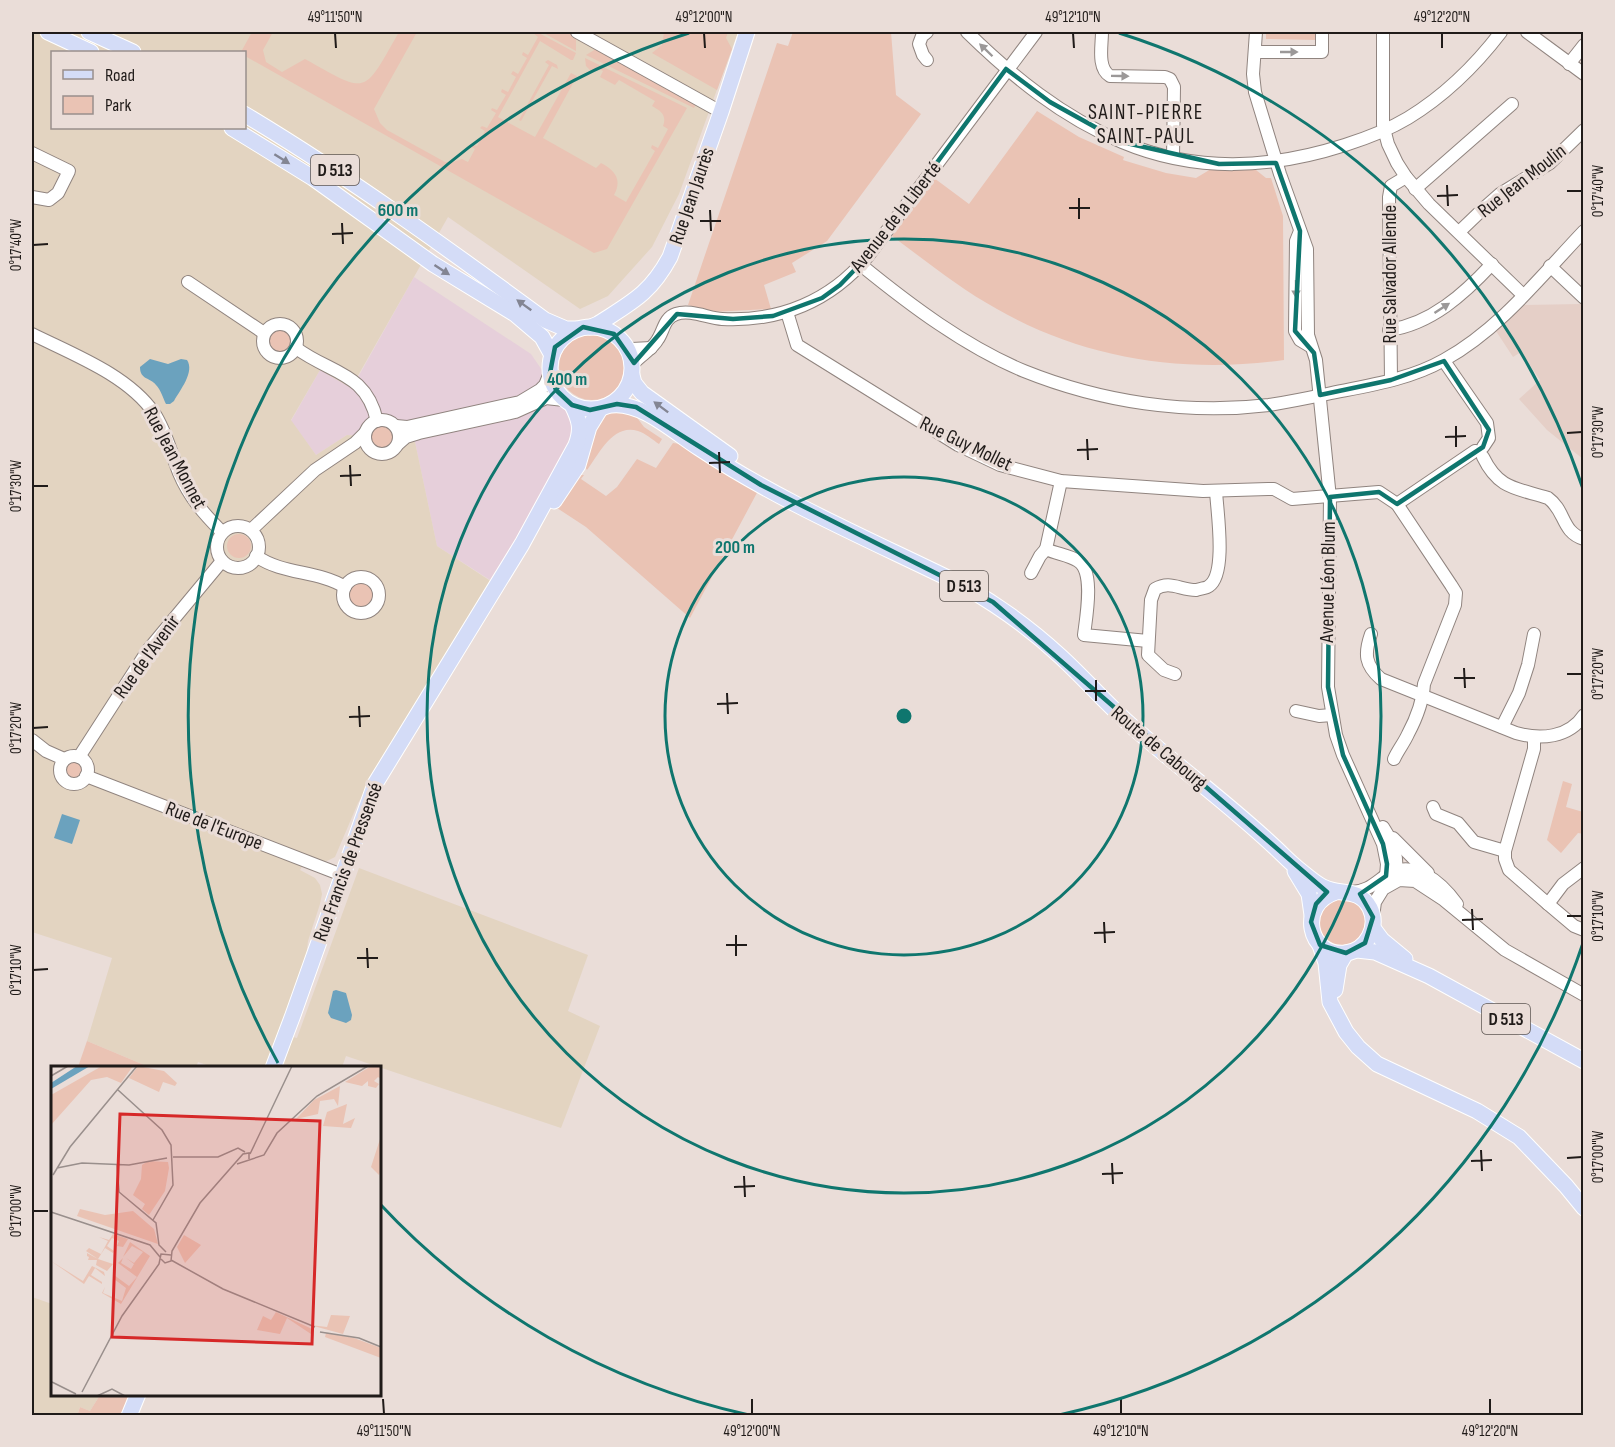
<svg xmlns="http://www.w3.org/2000/svg" width="1615" height="1447" font-family="'Sofia Sans Condensed',sans-serif">
	<rect width="100%" height="100%" fill="#eaddd8"/>
	<path fill="#e6cfda" d="M414,277L531,354L578,423L576,439L498,585L437,546L415,442L347,435L316,455L291,421L320,370L352,388Z"/>
	<g fill="#e3d4c1" fill-rule="evenodd">
		<path d="M32,32H738L679,194L652,247L608,296L580,309L448,217L351,388L320,370L291,420L316,455L347,435L415,442L437,546L492,582L358,803L335,857L325,862L306,860L300,870L315,878L320,885L322,894L320,904L308,941L304,973L266,1067H212L198,1062L196,1067H149L87,1041L112,958L32,932ZM52,52H244V128H52Z"/>
		<path d="M359,868L588,955L568,1011L600,1026L561,1128L346,1056L342,1067H293L284,1064L293,1037L297,1038Z"/>
		<path d="M32,1297L52,1304V1394L100,1395L90,1411L80,1407L77,1415H32Z"/>
	</g>
	<path fill="#e5cfc7" d="M1581,304L1583,306V459L1547,430L1519,399L1540,380L1521,352L1513,357L1496,331L1523,305Z"/>
	<g fill="#eac3b4">
		<path d="M252,32H273L263,50L266,62L282,72L305,59C369,95 363,95 399,32H417L374,109L380,123L387,130L445,162H453L462,159L468,162L475,149L470,146L471,144L477,146L485,131L480,128L482,126L487,128L496,113L491,110L492,108L497,110L506,95L501,92L502,89L508,92L516,77L511,74L513,71L518,74L527,58L522,55L523,52L528,55L538,37L532,32H537L576,53L573,60H571L540,41L498,117L535,137L571,73L577,76L543,138L596,168L601,163C616,171 622,180 614,195L626,202L655,151L651,148L652,145L658,148L668,129L663,126C667,115 661,111 652,106L655,101L619,80L615,85L600,77L603,71L597,68L593,73L586,66L585,58L687,108L607,249L594,253L245,56L244,52H241Z"/>
		<path d="M542,32H568L576,36V51Z"/>
		<path d="M664,32H728L726,38L732,49L717,90L652,53L662,45Z"/>
		<path d="M793,32H891L896,95L921,114L827,241L792,263L796,272L764,285L771,309L712,312L688,305L777,43L788,46Z"/>
		<path d="M1266,32H1316V40L1266,39Z"/>
		<path d="M596,49L696,104L694,108L586,55Z"/>
		<path d="M548,60L557,65L558,69L552,66L521,121L519,120L549,65L545,62Z"/>
		<path d="M1037,111L1079,137L1124,157L1123,160L1126,161L1166,173L1196,178L1211,169L1256,170L1266,178H1271L1283,216L1284,360C1184,374 1084,359 997,309C959,288 926,261 892,236L934,178L969,204Z"/>
		<circle cx="280" cy="340" r="12"/>
		<circle cx="592" cy="367" r="33"/>
		<path d="M619,408L635,415L644,427L662,439L659,444C653,440 645,433 638,431C613,423 599,454 587,470L585,467L599,415Z"/>
		<circle cx="383" cy="437" r="14"/>
		<path d="M673,443L680,444L759,489L690,618L586,527L557,508L580,475H584L581,479L606,496L617,487L637,459L656,468Z"/>
		<circle cx="239" cy="546" r="12"/>
		<circle cx="361" cy="595" r="14"/>
		<circle cx="74" cy="770" r="12"/>
		<path d="M1563,781L1572,784L1566,807L1583,812L1584,834L1578,833L1561,853L1547,840Z"/>
		<circle cx="1342" cy="922" r="23"/>
		<path d="M87,1041L149,1067H78Z"/>
		<path d="M100,1395H131L122,1415L77,1416L80,1407L90,1411Z"/>
	</g>
	<g fill="#6ba2be">
		<path d="M150,359L168,364L181,359L187,360C195,372 180,390 174,401L170,404H166C163,398 161,390 156,385C150,377 140,380 140,367Z"/>
		<path d="M62,814L80,820L72,844L54,838Z"/>
		<path d="M336,990L346,993L352,1015L351,1020L346,1023L331,1018L328,1013L333,991Z"/>
	</g>
	<g fill="none" stroke-linecap="round" stroke-linejoin="round">
		<defs>
			<g id="minor">
				<path d="M577,32L721,112"/>
				<path d="M967,32C1012,76 1062,117 1122,142C1196,173 1270,169 1345,145C1367,138 1388,130 1408,118C1444,96 1475,66 1501,32"/>
				<path d="M1102,32C1102,46 1097,68 1110,76L1165,77L1170,79L1174,87L1173,157"/>
				<path d="M1256,32L1253,74L1255,92L1280,174L1307,249L1308,335L1316,360L1330,498L1328,687L1336,735L1343,755L1383,844L1387,864L1386,876"/>
				<path d="M1383,32V125L1388,144L1397,163L1406,177L1429,204L1523,295"/>
				<path d="M1527,32L1584,74"/>
				<path d="M1256,52H1322V32"/>
				<path d="M927,60L923,55L919,44L922,36L927,32"/>
				<path d="M1569,64L1584,45"/>
				<path d="M32,153L69,171L58,193L49,200L32,197"/>
				<path d="M1415,189L1512,104"/>
				<path d="M1300,231L1296,241L1295,331L1300,340L1310,346"/>
				<path d="M1459,232L1483,209L1500,194L1550,163L1584,130"/>
				<path d="M861,265C910,305 966,347 1024,371C1101,402 1187,415 1269,405C1288,402 1308,398 1327,394C1366,386 1409,380 1444,360C1500,329 1541,276 1584,231"/>
				<path d="M1550,266L1584,298"/>
				<path d="M188,282L264,333"/>
				<path d="M787,312L797,345L958,445L1000,465L1061,481L1203,491L1268,489H1274L1292,499L1379,492L1397,504L1475,451"/>
				<circle cx="280" cy="341" r="17"/>
				<path d="M1389,330C1431,324 1464,294 1492,264"/>
				<path d="M32,334C72,354 128,375 154,413C166,431 171,453 179,473C189,497 204,514 222,532"/>
				<path d="M627,347L632,349L651,348"/>
				<path d="M296,348C331,374 366,372 377,421"/>
				<path d="M1444,361L1487,423L1489,438L1483,447"/>
				<path d="M632,365C640,355 652,350 658,339C664,330 664,318 676,314C690,309 708,318 722,319C780,322 831,301 868,256L1036,32"/>
				<path d="M1391,380L1389,197L1391,186L1406,177"/>
				<circle cx="382" cy="437" r="17"/>
				<path d="M396,426L407,427L520,402L540,390L545,385L550,373"/>
				<path d="M398,444L406,437L419,433L515,412L546,398L564,400"/>
				<path d="M1483,457C1499,490 1517,488 1548,498C1566,511 1561,532 1584,539"/>
				<path d="M1061,481L1046,549C1056,554 1069,555 1078,561C1095,571 1086,618 1084,635L1148,641"/>
				<circle cx="238" cy="547" r="21"/>
				<path d="M251,530L315,470L355,443L365,433"/>
				<path d="M256,556C283,575 317,570 345,587"/>
				<path d="M1031,573L1040,556L1046,549"/>
				<circle cx="361" cy="595" r="18"/>
				<path d="M1371,634C1364,654 1365,665 1381,679L1516,733C1540,740 1569,738 1584,715"/>
				<path d="M1175,674L1164,670L1148,655L1151,600L1155,589C1170,580 1180,590 1196,590C1199,589 1207,588 1209,586C1227,574 1217,511 1216,491"/>
				<path d="M1296,711L1319,716L1332,715"/>
				<path d="M1502,727L1519,693L1528,665L1534,634"/>
				<path d="M1534,738V749L1505,851V859L1509,870L1548,904L1574,926L1584,930"/>
				<path d="M32,740L46,751L64,759"/>
				<circle cx="74" cy="770" r="14"/>
				<path d="M79,757L148,650L222,561"/>
				<path d="M1394,759C1398,750 1404,743 1408,734C1416,719 1423,700 1424,684L1455,605L1456,593L1451,585L1397,504"/>
				<path d="M86,776L342,875"/>
				<path d="M1433,807L1436,814L1458,823L1474,842L1505,851"/>
				<path d="M1383,827C1394,844 1399,858 1395,878"/>
				<path d="M1393,838L1428,873"/>
				<path d="M1351,892C1366,892 1374,884 1385,876C1413,857 1441,882 1457,904"/>
				<path d="M1548,904L1563,884L1584,868"/>
				<path d="M1373,917L1375,902L1383,889L1399,880L1415,881L1444,900L1505,950L1584,995"/>
			</g>
			<g id="major">
				<path d="M48,32L91,52"/>
				<path d="M89,32L133,52"/>
				<path d="M244,114C349,177 447,248 545,320L566,329H576"/>
				<path d="M232,128L313,178L433,264L515,314L542,337L552,355"/>
				<circle cx="591" cy="368" r="41"/>
				<path d="M591,327L598,324C632,302 650,294 670,257L721,112L747,32"/>
				<path d="M632,375L634,383L642,393L730,456"/>
				<path d="M611,405C641,401 674,432 699,448C780,502 877,543 964,586C999,606 1031,629 1060,656C1082,676 1102,699 1125,720C1177,767 1234,807 1284,856C1291,863 1314,883 1323,887C1340,896 1359,887 1370,908C1379,927 1367,950 1346,953C1308,958 1297,904 1336,892"/>
				<path d="M554,501L578,465L589,427L600,409"/>
				<path d="M1295,871L1309,894L1312,915"/>
				<path d="M1373,928L1382,940L1405,959"/>
				<path d="M1320,945L1326,963L1330,1002L1346,1032L1358,1047L1377,1064L1477,1111L1519,1137L1566,1186L1584,1208"/>
				<path d="M1357,950L1375,952L1429,976L1584,1061"/>
				<path d="M1335,990L1339,965L1346,953"/>
				<path d="M273,1068L293,1015L375,784L522,544L576,445C582,429 580,421 572,405"/>
				<path d="M129,1416L138,1394"/>
			</g>
		</defs>
		<use href="#minor" stroke="#90847f" stroke-width="14"/>
		<use href="#major" stroke="#fff" stroke-width="17"/>
		<use href="#minor" stroke="#fff" stroke-width="12"/>
		<use href="#major" stroke="#d4dcf7" stroke-width="15"/>
	</g>
	<defs><path id="oneway-solid" d="M-6-.8H1V-3.2L6.5 0L1 3.2V.8H-6Z" transform="scale(1.5)"/></defs>
	<g fill="#9b9898">
		<use href="#oneway-solid" transform="translate(986 50) rotate(-136)"/>
		<use href="#oneway-solid" transform="translate(1289 52)"/>
		<use href="#oneway-solid" transform="translate(1120 76) rotate(1)"/>
		<use href="#oneway-solid" transform="translate(1296 289) rotate(90)"/>
		<use href="#oneway-solid" transform="translate(1442 308) rotate(-33)"/>
	</g>
	<g fill="#838593">
		<use href="#oneway-solid" transform="translate(282 159) rotate(32)"/>
		<use href="#oneway-solid" transform="translate(442 270) rotate(33)"/>
		<use href="#oneway-solid" transform="translate(524 305) rotate(-144)"/>
		<use href="#oneway-solid" transform="translate(661 407) rotate(-143)"/>
	</g>
	<path fill="none" stroke="#0f766e" stroke-width="4.5" stroke-linejoin="round" d="M1006,69L1050,102L1122,142L1219,164L1276,163L1300,231L1295,331L1314,353L1320,395L1391,380L1444,361L1489,430L1483,447L1397,504L1379,492L1330,497L1328,687L1343,755L1383,844L1387,864L1386,876L1360,894L1373,917L1365,943L1346,953L1320,945L1311,922L1316,904L1327,892L993,602L761,485L636,407L617,404L590,410L572,405L556,390L550,373L555,347L583,327L614,334L634,363L677,314L733,319L773,316L822,298L840,285L868,256Z"/>
	<path fill="none" stroke="#201b19" stroke-width="2" d="M335,33L336,48M704,33L705,48M1073,33L1074,48M1442,33V48M1447,185L1448,206M1567,191H1582M1437,196L1458,195M1079,198V219M1069,208H1090M710,210L711,231M700,221H721M342,223L343,244M332,234L353,233M33,245L48,244M1456,426V447M1567,433L1582,432M1445,437L1466,436M1087,439L1088,460M1077,450L1098,449M719,452L720,473M709,463L730,462M350,465L351,486M340,476L361,475M33,486H48M1464,668L1465,688M1567,674H1582M1454,678H1475M1096,680V701M1085,691H1106M727,693L728,714M717,704L738,703M359,706L360,727M349,717L370,716M33,728L48,727M1472,909L1473,930M1567,916H1582M1462,920L1483,919M1104,922L1105,943M1094,933L1115,932M736,935V956M726,945H747M367,948L368,968M357,958H378M33,970L48,969M1481,1150L1482,1171M1567,1158L1582,1157M1471,1161L1492,1160M1112,1163L1113,1184M1102,1174L1123,1173M744,1176L745,1197M734,1187L755,1186M33,1211H48M383,1399L384,1414M752,1399V1414M1121,1399V1414M1490,1399V1414"/>
	<g fill="none" stroke="#0f766e" stroke-width="3">
		<circle cx="904" cy="716" r="239"/>
		<circle cx="904" cy="716" r="477"/>
		<path d="M1583 943A716 716 0 0 1 1059 1415M749 1415A716 716 0 0 1 380 1204M278 1063A716 716 0 0 1 689 33M1119 33A716 716 0 0 1 1583 489"/>
	</g>
	<g text-anchor="middle" dominant-baseline="central" stroke-width="6" stroke-linejoin="round" paint-order="stroke">
		<g fill="#eaddd8" stroke="#5d5552" stroke-width="1.5">
			<rect x="311" y="155" width="48" height="30" rx="4.5"/>
			<rect x="940" y="571" width="48" height="30" rx="4.5"/>
			<rect x="1482" y="1004" width="48" height="30" rx="4.5"/>
		</g>
		<g font-size="18" font-weight="bold" fill="#201b19">
			<text x="335" y="170">D 513</text>
			<text x="964" y="586">D 513</text>
			<text x="1506" y="1019">D 513</text>
		</g>
		<g font-size="20" fill="#201b19" stroke="#eaddd8">
			<text transform="translate(1522 181) rotate(-38)">Rue Jean Moulin</text>
			<text transform="translate(692 196) rotate(-71)">Rue Jean Jaurès</text>
			<text transform="translate(896 217) rotate(-52)">Avenue de la Liberté</text>
			<text transform="translate(1390 274) rotate(-90)">Rue Salvador Allende</text>
			<text transform="translate(966 444) rotate(26)">Rue Guy Mollet</text>
			<text transform="translate(175 458) rotate(62)">Rue Jean Monnet</text>
			<text transform="translate(1328 582) rotate(-89)">Avenue Léon Blum</text>
			<text transform="translate(147 657) rotate(-54)">Rue de l'Avenir</text>
			<text transform="translate(1159 748) rotate(40)">Route de Cabourg</text>
			<text transform="translate(214 826) rotate(21)">Rue de l'Europe</text>
			<text transform="translate(348 862) rotate(-70)">Rue Francis de Pressensé</text>
		</g>
		<g font-size="21" letter-spacing="1.5" fill="#201b19" stroke="#eaddd8">
			<text x="1146" y="112">SAINT-PIERRE<tspan x="1146" dy="24">SAINT-PAUL</tspan></text>
		</g>
	</g>
	<g transform="translate(51 1066)">
		<rect width="330" height="330" fill="#eaddd8"/>
		<path d="M51,0H82L70,17L56,11L40,14L0,59V29ZM87,0L113,5L126,17L124,20L112,16L108,26L78,12ZM320,0H330V13L327,11L323,15L328,18L325,22L317,20V15L311,20L294,16ZM289,20L287,40L283,33L269,35L267,48L245,53L263,34ZM296,38L292,58L304,52L300,62L272,60L276,46ZM330,70V104L328,109L320,101ZM97,95L117,96L118,102L114,125L98,149L91,143L94,138L82,129L90,113L91,99ZM29,143L54,149L82,145L103,163L107,178L26,150ZM62,168L77,173L72,181L66,180L68,175L61,172L56,180L63,185L62,187L54,182L47,193L62,198L56,205L45,199L46,194H37L38,191L36,190V187L47,193L35,185L38,182L50,188L57,175L48,171L58,174ZM133,169L150,179L134,197L126,181ZM79,176L99,190L70,238L51,227L54,221L52,227L71,235L75,222L63,213V209L78,220L86,211L67,197L72,192L70,197L80,203L83,198L75,192L83,197L92,186L81,180L72,191ZM0,195L32,215L41,200L53,206L54,210L44,202L40,209L51,216V218L38,210L33,218ZM225,246L261,263L263,270L236,252L229,268L206,264L212,250L220,254ZM280,249L299,250L292,268L259,259L276,261ZM275,267L303,272L330,282V292L274,271Z" fill="#eac3b4"/>
		<path d="M26,0H39L0,23V17Z" fill="#6ba2be"/>
		<path fill="none" stroke="#998f8c" stroke-width="1.5" d="M0,10L17,0M67,24L111,64L120,79L122,119L102,154M199,88L241,0M122,91H167L187,82L194,86M66,98L68,126L105,157L108,179L115,186M186,98L213,89L226,67L266,30L317,0M6,102L31,97L78,99L116,92M2,109L19,81L86,0M0,146L99,179L109,191M110,193L114,197L120,195L121,185L149,137L192,88L198,87V93M120,194L172,223L264,261M269,266L308,272L330,281M1,316L25,328M31,326L71,250L108,198L110,188L120,189M46,330L61,323L74,330"/>
		<path fill="#d62828" fill-opacity="0.15" stroke="#d62828" stroke-width="3" d="M69,48L269,55L261,278L61,271Z"/>
		<rect width="330" height="330" fill="none" stroke="#201b19" stroke-width="3"/>
	</g>
	<circle cx="904" cy="716" r="9" fill="#0f766e" stroke="#eaddd8" stroke-width="3"/>
	<g font-size="18" text-anchor="middle" font-weight="bold" fill="#0f766e" stroke="#eaddd8" stroke-width="6" stroke-linejoin="round" paint-order="stroke">
		<text x="398" y="216">600 m</text>
		<text x="567" y="385">400 m</text>
		<text x="735" y="553">200 m</text>
	</g>
	<rect width="1615" height="1447" fill="none" stroke="#eaddd8" stroke-width="66"/>
	<rect x="51" y="51" width="195" height="78" fill="#eaddd8" stroke="#998f8c" stroke-width="1.5"/>
	<rect x="63" y="70" width="30" height="9" fill="#d4dcf7" stroke="#998f8c" stroke-width="1.5"/>
	<text x="105" y="81" font-size="18" fill="#201b19">Road</text>
	<rect x="63" y="96" width="30" height="18" fill="#eac3b4" stroke="#998f8c" stroke-width="1.5"/>
	<text x="105" y="111" font-size="18" fill="#201b19">Park</text>
	<rect x="33" y="33" width="1549" height="1381" fill="none" stroke="#201b19" stroke-width="2"/>
	<g font-size="15" text-anchor="middle" fill="#201b19">
		<text x="335" y="22">49°11'50"N</text>
		<text x="704" y="22">49°12'00"N</text>
		<text x="1073" y="22">49°12'10"N</text>
		<text x="1442" y="22">49°12'20"N</text>
		<text transform="translate(1598 191) rotate(-90)" y="5">0°17'40"W</text>
		<text transform="translate(16 245) rotate(-90)" y="5">0°17'40"W</text>
		<text transform="translate(1598 432) rotate(-90)" y="5">0°17'30"W</text>
		<text transform="translate(16 486) rotate(-90)" y="5">0°17'30"W</text>
		<text transform="translate(1598 674) rotate(-90)" y="5">0°17'20"W</text>
		<text transform="translate(16 728) rotate(-90)" y="5">0°17'20"W</text>
		<text transform="translate(1598 916) rotate(-90)" y="5">0°17'10"W</text>
		<text transform="translate(16 970) rotate(-90)" y="5">0°17'10"W</text>
		<text transform="translate(1598 1157) rotate(-90)" y="5">0°17'00"W</text>
		<text transform="translate(16 1211) rotate(-90)" y="5">0°17'00"W</text>
		<text x="384" y="1436">49°11'50"N</text>
		<text x="752" y="1436">49°12'00"N</text>
		<text x="1121" y="1436">49°12'10"N</text>
		<text x="1490" y="1436">49°12'20"N</text>
	</g>
</svg>
